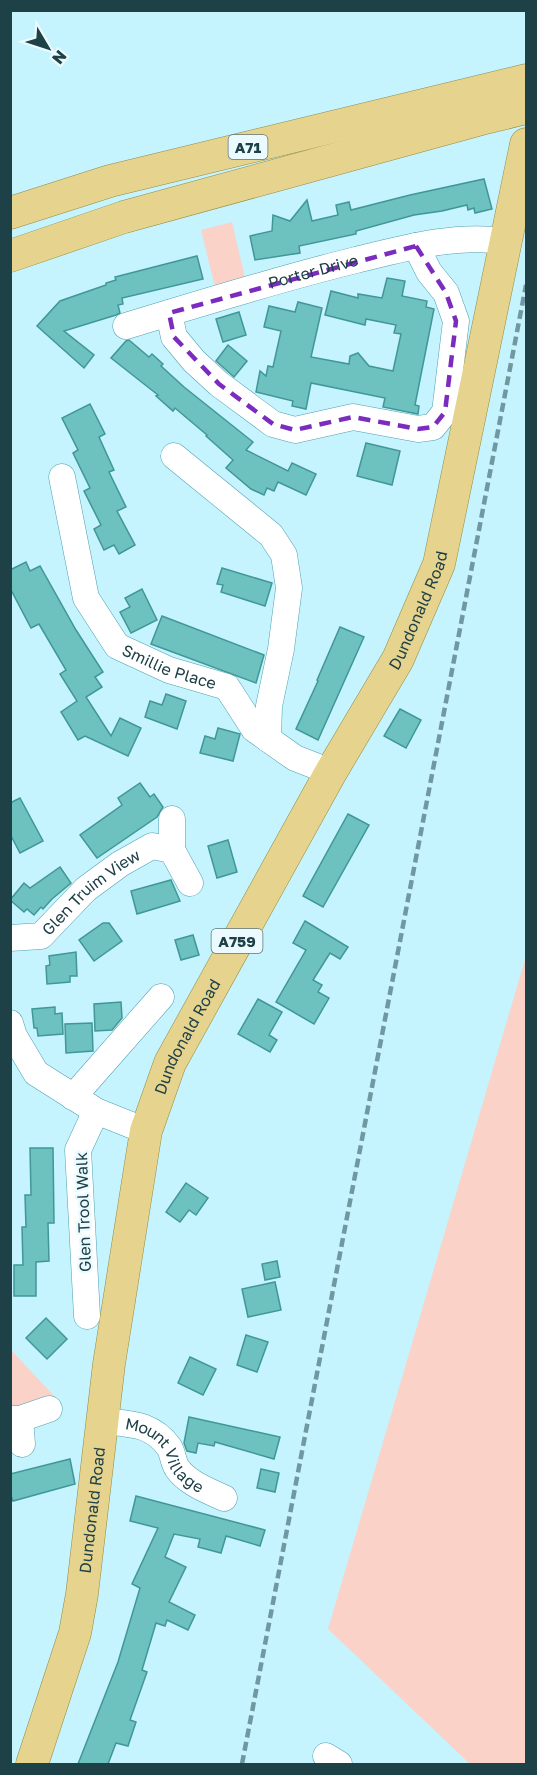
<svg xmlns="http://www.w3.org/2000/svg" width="537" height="1775" font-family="'Golos Text',sans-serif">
	<rect width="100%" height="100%" fill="#c5f3fe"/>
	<g fill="#fbd2c8">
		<path d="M232,222L246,282L216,291L201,230Z"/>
		<path d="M526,956V1764H470L328,1629Z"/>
		<path d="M10,1349L57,1399L49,1403L11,1411Z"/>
	</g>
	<g fill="#6dc2c0" stroke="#419796" stroke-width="1.5">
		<path d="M484,179L492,209L475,213L474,208L468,210L467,205L442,211L414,215L356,231V234L299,246L300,253L255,260L250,236L272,231L273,215L290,221L307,200L312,221L338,215L336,205L349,202L351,210L410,195Z"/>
		<path d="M197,256L203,279L122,298L123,304L118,305L120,313L116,315L64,331L94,355L84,368L37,326L60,301L106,285V283L116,280L115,277Z"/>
		<path d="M387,278L405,281L402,296L427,301L426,307L434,309L415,405L419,406L418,414L383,407L385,398L311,383L306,409L292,406L293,401L256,392L260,371L266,376L268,366L273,367L281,331L264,327L269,306L295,312L298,302L322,308L311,357L349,364L350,356L358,353L369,366L393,371L401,334L394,333L396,325L366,319L365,325L325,315L331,291L358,298V294L382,298Z"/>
		<path d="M239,312L246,335L223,342L216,319Z"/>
		<path d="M129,340L149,357L152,354L163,364L161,366L184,387L253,442L246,450L288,471L292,463L316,474L306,495L278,482L274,491L267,488L264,495L251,489L226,468L233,460L206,436L207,435L175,408L173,411L156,396L158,395L111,358L126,341Z"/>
		<path d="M228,345L247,361L234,377L216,361Z"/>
		<path d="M90,404L105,434L99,437L114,470L109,472L126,507L117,511L135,545L119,554L114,545L104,550L94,529L101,525L84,491L90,488L73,453L78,450L62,418Z"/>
		<path d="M366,443L400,451L392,485L357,476Z"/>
		<path d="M26,562L30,571L40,566L76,630L103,672L95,677L102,687L86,697L111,736L120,718L141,728L128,756L85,736L78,740L61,712L77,701L60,674L66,670L39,624L31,628L10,588V570Z"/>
		<path d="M222,568L272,583L265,606L221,592L223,585L217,584Z"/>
		<path d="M142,589L157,620L131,633L120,612L130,607L125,598Z"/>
		<path d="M162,616L264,655L256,683L151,644Z"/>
		<path d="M340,627L364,637L318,740L296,729L318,681L317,680Z"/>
		<path d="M166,694L186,701L177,729L145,717L150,701L162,705Z"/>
		<path d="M400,709L421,720L406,748L384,736Z"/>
		<path d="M218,728L240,734L233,761L200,753L205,736L215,739Z"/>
		<path d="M140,783L150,797L154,794L163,807L157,817L97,858L80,835L122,805L118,798Z"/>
		<path d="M20,798L43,841L20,853L10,834V803Z"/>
		<path d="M348,814L369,825L323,907L303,896Z"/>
		<path d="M228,840L237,872L217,878L208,846Z"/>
		<path d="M60,867L71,883L52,899L43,909L41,907L34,915L27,909L24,912L10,900L24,883L30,888Z"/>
		<path d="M171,880L180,901L137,914L131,891Z"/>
		<path d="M305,921L348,947L340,959L330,953L313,980L322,985L318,992L329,998L314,1024L276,1002L306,950L293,943Z"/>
		<path d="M103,923H109L122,941L94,961L79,940Z"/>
		<path d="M193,935L199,955L181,960L175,940Z"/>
		<path d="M76,952L77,976H70V982L47,984L46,966L50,965L49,956Z"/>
		<path d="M258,999L282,1012L269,1035L277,1040L270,1052L238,1034Z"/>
		<path d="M121,1002L122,1018L112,1030L95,1031L94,1004Z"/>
		<path d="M55,1007V1014L62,1013L63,1034L38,1036L37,1028H34L32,1009Z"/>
		<path d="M92,1023L93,1051L66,1053L65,1024Z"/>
		<path d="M30,1148H53L54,1223H48L49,1261L36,1262V1296H14V1265H23L22,1227H26L25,1195H31Z"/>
		<path d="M186,1183L208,1198L196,1215L189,1210L180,1222L166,1212Z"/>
		<path d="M277,1261L280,1277L265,1280L262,1264Z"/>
		<path d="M275,1282L281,1310L248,1317L242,1289Z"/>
		<path d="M46,1318L67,1339L47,1359L26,1338Z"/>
		<path d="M246,1335L268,1342L257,1372L237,1365Z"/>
		<path d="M190,1357L216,1369L203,1395L178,1383Z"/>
		<path d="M189,1417L280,1437L274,1459L215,1442L214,1446L198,1443L196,1453L187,1451L184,1443Z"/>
		<path d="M70,1459L75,1484L13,1501L10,1493V1474Z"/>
		<path d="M261,1469L279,1473L275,1492L257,1488Z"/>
		<path d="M136,1496L265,1530L260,1546L226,1536L221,1553L198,1547L200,1539L174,1534L165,1557L186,1567L169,1602L195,1615L188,1630L167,1620L165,1626L156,1623L142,1670L147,1672L130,1720L136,1722L128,1746L116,1743L108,1764H78L118,1662L140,1588L132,1584L158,1528L130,1521Z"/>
	</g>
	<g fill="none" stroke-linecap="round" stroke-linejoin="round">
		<defs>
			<g id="minor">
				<path d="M169,313L174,337L194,361L219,384L273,424L295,430L353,417L418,429L433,427L445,412L456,321L446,293L429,272L416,246"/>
				<path id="s1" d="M126,326C202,303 278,279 356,260C405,248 454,234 505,241"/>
				<path d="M174,456L271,535L284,555L289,588L281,649L269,706L268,739"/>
				<path id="s2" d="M62,477L86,598L117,646L169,670L227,687L254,729L295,758L331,772"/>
				<path d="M172,850V819"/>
				<path id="s3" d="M10,938L41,936L86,889L120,864L152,846L172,850L190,883"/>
				<path d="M10,1023L14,1036L36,1073L96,1111L146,1131"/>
				<path d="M73,1097L161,997"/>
				<path d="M87,1316L78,1150L96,1111"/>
				<path d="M10,1419H20L49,1409"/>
				<path d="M20,1419L22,1444"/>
				<path id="s4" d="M103,1421C130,1424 152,1423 169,1447C173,1453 173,1462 177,1468C187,1483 209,1491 224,1498"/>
				<path d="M326,1756L339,1764"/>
			</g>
			<g id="major">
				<path d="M10,213L110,181L526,80"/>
				<path d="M10,256L124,217L481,119L526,108"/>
				<path id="s5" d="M32,1764L75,1633L82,1594L109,1364L146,1131L170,1063L331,772L398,659L439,564L526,144"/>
			</g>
		</defs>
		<use href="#minor" stroke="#4fa0b1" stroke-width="27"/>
		<use href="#major" stroke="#948c44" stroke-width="33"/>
		<use href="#minor" stroke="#fff" stroke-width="26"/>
		<use href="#major" stroke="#e5d38e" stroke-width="32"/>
		<path stroke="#7198a1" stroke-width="4.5" stroke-dasharray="9 4.5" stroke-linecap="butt" d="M242,1764L526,285"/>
	</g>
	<path fill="none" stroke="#7b2cbf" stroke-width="4.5" stroke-dasharray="12 8" stroke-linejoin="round" d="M416,246L446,293L456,321L445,412L433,427L418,429L353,417L295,430L273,424L219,384L174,337L169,313Z"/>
	<g text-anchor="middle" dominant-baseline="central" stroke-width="5" stroke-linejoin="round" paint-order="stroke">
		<g fill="#ebfafe" stroke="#5c787e" stroke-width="1.5">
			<rect x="228.5" y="135" width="39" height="24" rx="4.5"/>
			<rect x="211.5" y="929" width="51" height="24" rx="4.5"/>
		</g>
		<g font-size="15" font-weight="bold" fill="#1e4047">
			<text x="248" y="147">A71</text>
			<text x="237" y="941">A759</text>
		</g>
		<g font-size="16" fill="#1e4047" stroke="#ebfafe">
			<text stroke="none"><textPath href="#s1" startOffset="195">Porter Drive</textPath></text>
			<text stroke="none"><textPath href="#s5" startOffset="1234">Dundonald Road</textPath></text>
			<text stroke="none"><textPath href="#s2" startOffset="237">Smillie Place</textPath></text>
			<text stroke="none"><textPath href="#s3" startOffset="98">Glen Truim View</textPath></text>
			<text stroke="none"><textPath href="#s5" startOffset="748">Dundonald Road</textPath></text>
			<text transform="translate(83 1212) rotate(-92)">Glen Trool Walk</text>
			<text stroke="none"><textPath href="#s4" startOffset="76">Mount Village</textPath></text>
			<text stroke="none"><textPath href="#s5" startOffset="262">Dundonald Road</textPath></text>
		</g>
	</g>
	<rect width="537" height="1775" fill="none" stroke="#1e4047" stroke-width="24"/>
	<g transform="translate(48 48) rotate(129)" stroke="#ebfafe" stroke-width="4.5" paint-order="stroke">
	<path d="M0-4.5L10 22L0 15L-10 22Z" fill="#1e4047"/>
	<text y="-9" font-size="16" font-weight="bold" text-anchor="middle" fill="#1e4047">N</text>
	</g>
</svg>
